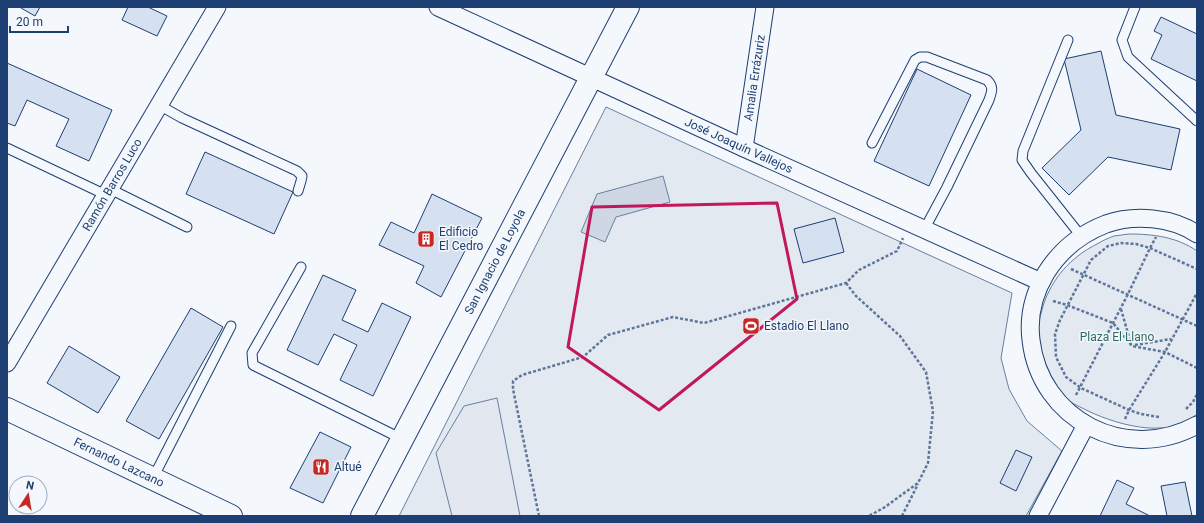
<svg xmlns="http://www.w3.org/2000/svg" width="1204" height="523" font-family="Roboto,sans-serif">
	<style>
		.green { fill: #e3e9f0; stroke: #687fa3 }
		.parking { fill: #e3e8f0; stroke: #687fa3 }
		.water { fill: #cfd7e4; stroke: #687fa3 }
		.building { fill: #d5e0f0; stroke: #1d3f73 }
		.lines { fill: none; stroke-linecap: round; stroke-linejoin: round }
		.lane-casing { stroke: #1d3f73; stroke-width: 11 }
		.street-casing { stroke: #1d3f73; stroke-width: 19 }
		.secondary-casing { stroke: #1d3f73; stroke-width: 24 }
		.path { stroke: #5e769c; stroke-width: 2.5; stroke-dasharray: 3 2; stroke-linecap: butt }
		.lane { stroke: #f4f7fb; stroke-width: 9 }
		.street { stroke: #f4f7fb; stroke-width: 17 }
		.secondary { stroke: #f4f7fb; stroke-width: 22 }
		.marked { fill: none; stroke: #c2185b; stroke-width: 3; stroke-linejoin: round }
		.labels { text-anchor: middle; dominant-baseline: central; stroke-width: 3; stroke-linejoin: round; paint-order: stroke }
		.street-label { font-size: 12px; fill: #1d3f73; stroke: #f4f7fb }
		.poi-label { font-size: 12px; fill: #1d3f73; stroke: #f4f7fb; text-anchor: start }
		.park-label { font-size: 12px; fill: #2c6c60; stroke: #f4f7fb }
	</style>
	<rect width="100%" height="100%" fill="#f4f7fb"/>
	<g class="green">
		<path d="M606,107l406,186 -11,65 8,31 18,32 35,30 -36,65h-627z"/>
		<path d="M1129,234c24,0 48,3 68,17v163c-29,27 -84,10 -115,-6 -12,-6 -23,-11 -32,-22 -4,-6 -5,-22 -7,-29 -2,-8 -5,-16 -5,-24 -1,-9 3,-18 5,-27 9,-28 28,-49 54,-62 5,-3 11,-6 17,-8 5,-1 10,-1 15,-2z"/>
	</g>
	<path class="parking" d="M497,398l23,118h-68l-16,-63 28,-47z"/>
	<path class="water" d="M663,176l7,26 -54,15 -11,25 -24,-10 16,-38z"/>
	<g class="building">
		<path d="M22,7h18l-5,9 -14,-8z"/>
		<path d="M128,7h20l19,9 -10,20 -35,-16z"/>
		<path d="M1161,17l36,17v47l-46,-22 11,-24 -8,-4z"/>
		<path d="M1101,51l15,64 64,14 -9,41 -63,-13 -39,38 -27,-27 39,-38 -17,-71z"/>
		<path d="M7,63l105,47 -23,51 -33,-15 13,-27 -42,-19 -12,26 -8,-3z"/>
		<path d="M917,69l54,26 -42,91 -55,-25z"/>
		<path d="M205,152l88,40 -19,42 -88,-40z"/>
		<path d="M432,194l50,24 -41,79 -25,-14 8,-17 -45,-21 12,-23 23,11z"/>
		<path d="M835,218l9,34 -41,11 -9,-34z"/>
		<path d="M323,275l33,15 -14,30 26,12 14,-29 29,14 -38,79 -33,-16 17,-35 -23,-11 -16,31 -31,-15z"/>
		<path d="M191,308l32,19 -64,112 -33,-18z"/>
		<path d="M69,346l51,31 -22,36 -51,-30z"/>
		<path d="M320,432l31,15 -28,56 -33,-15z"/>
		<path d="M1016,450l16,7 -16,34 -16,-8z"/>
		<path d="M1117,480l17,8 -8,16 24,12h-50z"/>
		<path d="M1185,482l7,34h-25l-6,-30z"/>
	</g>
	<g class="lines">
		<defs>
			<g id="lane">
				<path d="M1135,7l-13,33 6,17 69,64"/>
				<path d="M1068,40l-45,111 -1,9 9,13 50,63"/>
				<path d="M159,105l23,13 115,53 5,5 -1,5 -3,10"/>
				<path d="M872,143l43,-83 5,-3h7l60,23c7,7 5,11 2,20l-42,87 -23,43"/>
				<path d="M7,148l99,47"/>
				<path d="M110,189l77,38"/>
				<path d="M301,267l-49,86 1,12 149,74"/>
				<path d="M153,478l78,-152"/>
			</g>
			<g id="street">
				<path id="s1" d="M438,7l306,141 297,134"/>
				<path id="s2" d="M744,148l21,-141"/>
				<path d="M1197,234c-25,-17 -63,-20 -91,-10 -26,10 -45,25 -60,49 -12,20 -18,43 -15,67 9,80 95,124 166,85"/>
				<path id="s3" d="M7,363l210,-356"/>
				<path d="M1038,516l48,-91"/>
			</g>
			<g id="secondary">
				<path id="s4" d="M7,409l224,107"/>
				<path id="s5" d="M362,516l266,-509"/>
			</g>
		</defs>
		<use href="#lane" class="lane-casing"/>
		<use href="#street" class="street-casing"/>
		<use href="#secondary" class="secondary-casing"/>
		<g class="path">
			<path d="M1071,269l126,57"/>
			<path d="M846,283l10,13 44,40 26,36 7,39 -5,52 -10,20 -33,24 -16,9"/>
			<path d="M1053,301l14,4 46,18 19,23 33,6 32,16"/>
			<path d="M1121,309l10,35"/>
			<path d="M1135,345l36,-6"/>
			<path d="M1076,395l52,-101 22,-46 6,-11"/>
			<path d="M1186,409l7,-7 4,-8"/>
			<path d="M1159,417l-18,-3 -12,-4 -48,-22 -15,-11 -10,-20 -1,-23 5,-14 31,-60 17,-14 13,-3 15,1 14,4 47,21"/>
			<path d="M1125,419l4,-9 36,-58 32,-59"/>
			<path d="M539,516l-26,-127v-8l9,-6 61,-18 25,-22 65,-18 31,6 142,-40 13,-13 38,-19 6,-13"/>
			<path d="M902,516l16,-32"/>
		</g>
		<use href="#lane" class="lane"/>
		<use href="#street" class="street"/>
		<use href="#secondary" class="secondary"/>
	</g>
	<path class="marked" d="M777,203l20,96 -138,111 -91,-63 24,-140z"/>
	<defs>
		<symbol id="building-square" viewBox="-11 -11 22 22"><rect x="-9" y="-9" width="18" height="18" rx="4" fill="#c62828" stroke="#f4f7fb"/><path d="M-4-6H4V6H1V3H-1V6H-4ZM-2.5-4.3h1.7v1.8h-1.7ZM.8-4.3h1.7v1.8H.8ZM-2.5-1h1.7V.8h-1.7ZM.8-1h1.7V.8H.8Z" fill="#fff"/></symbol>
		<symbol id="stadium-square" viewBox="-11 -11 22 22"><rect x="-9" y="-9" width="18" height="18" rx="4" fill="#c62828" stroke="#f4f7fb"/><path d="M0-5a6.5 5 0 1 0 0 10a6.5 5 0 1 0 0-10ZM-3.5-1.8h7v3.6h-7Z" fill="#fff"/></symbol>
		<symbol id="restaurant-square" viewBox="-11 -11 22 22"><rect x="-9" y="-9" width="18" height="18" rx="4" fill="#c62828" stroke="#f4f7fb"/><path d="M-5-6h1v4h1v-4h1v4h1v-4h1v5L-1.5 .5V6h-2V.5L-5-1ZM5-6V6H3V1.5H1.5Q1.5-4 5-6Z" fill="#fff"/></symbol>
	</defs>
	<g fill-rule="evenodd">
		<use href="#building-square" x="416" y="229" width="20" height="20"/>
		<use href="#stadium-square" x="741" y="316" width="20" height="20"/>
		<use href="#restaurant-square" x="311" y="457" width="20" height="20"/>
	</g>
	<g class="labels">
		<g class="street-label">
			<text stroke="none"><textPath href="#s2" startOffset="71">Amalia Errázuriz</textPath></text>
			<text stroke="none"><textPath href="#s1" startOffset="331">José Joaquín Vallejos</textPath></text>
			<text stroke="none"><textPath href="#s3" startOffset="207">Ramón Barros Luco</textPath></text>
			<text stroke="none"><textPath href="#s5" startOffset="287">San Ignacio de Loyola</textPath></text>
			<text stroke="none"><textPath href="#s4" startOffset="124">Fernando Lazcano</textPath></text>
		</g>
		<g class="poi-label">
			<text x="439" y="232">Edificio<tspan x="439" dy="14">El Cedro</tspan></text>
			<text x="764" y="326">Estadio El Llano</text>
			<text x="334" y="467">Altué</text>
		</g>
		<g class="park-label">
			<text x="1117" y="337">Plaza El Llano</text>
		</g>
	</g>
	<rect width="1204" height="523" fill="none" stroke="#1d3f73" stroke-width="16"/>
	<g transform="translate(28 495) rotate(12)"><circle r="19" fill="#f4f7fb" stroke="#9eadc5"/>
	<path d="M0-3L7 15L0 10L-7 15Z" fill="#c62828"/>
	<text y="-6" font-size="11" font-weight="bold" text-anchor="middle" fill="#1d3f73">N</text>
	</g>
	<path d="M10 26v6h58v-6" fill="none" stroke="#1d3f73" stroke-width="2"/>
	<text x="16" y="26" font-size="12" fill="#1d3f73" stroke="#f4f7fb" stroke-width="3" paint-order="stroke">20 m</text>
</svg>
